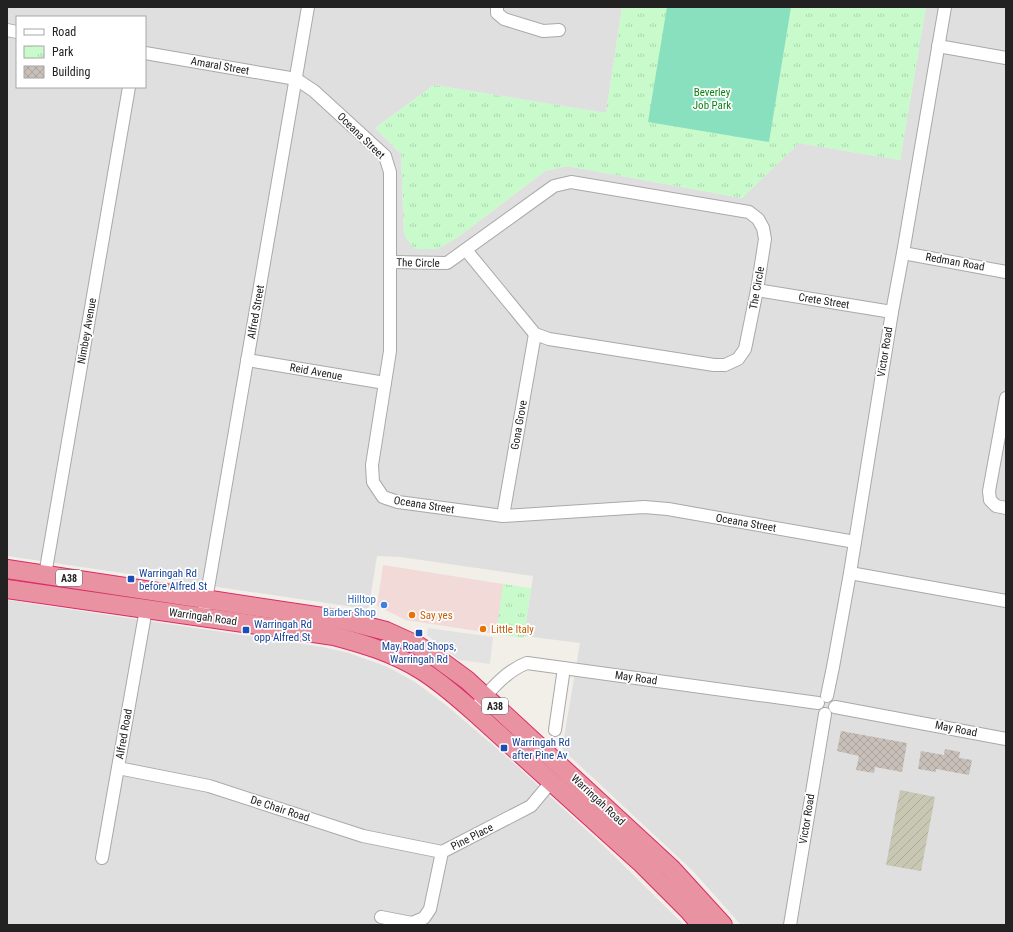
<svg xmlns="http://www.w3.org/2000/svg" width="1013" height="932" font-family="'Roboto Condensed',sans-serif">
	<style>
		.residential { fill: #e0dfdf; fill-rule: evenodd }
		.commercial { fill: #f2dad9 }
		.construction { fill: url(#construction-furrows) }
		.park { fill: url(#park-tufts) }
		.pitch { fill: #88e0be }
		.parking { fill: #e2e2e2 }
		.building { fill: url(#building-cross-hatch) }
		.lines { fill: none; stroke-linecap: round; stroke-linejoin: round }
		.minor-casing { stroke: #a9a9a9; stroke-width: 14 }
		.highway-casing { stroke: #dc2a67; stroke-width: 20 }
		.minor { stroke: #fff; stroke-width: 12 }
		.highway { stroke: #e892a2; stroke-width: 18 }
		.transit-dot { fill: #1a4fb4; stroke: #fff; stroke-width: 1.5 }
		.shop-dot { fill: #3f7fe0; stroke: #fff; stroke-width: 1.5 }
		.food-dot { fill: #e8710a; stroke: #fff; stroke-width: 1.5 }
		.labels { text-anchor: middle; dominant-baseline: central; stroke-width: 3.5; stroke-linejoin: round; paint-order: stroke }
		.shield { fill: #fff; stroke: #646464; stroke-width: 1 }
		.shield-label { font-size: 10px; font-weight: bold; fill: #222 }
		.street-label { font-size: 11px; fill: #222; stroke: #fff }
		.park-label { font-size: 11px; fill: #0c8416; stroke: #fff }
		.transit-label { font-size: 11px; fill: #164399; stroke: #fff; text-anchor: start }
		.shop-label { font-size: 11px; fill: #366cbe; stroke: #fff; text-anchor: end }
		.food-label { font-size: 11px; fill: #c56008; stroke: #fff; text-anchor: start }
	</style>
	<defs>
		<pattern id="construction-furrows" width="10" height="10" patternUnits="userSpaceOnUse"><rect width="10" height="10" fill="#c7c7b4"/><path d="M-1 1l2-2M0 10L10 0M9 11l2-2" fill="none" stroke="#abab9a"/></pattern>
		<pattern id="park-tufts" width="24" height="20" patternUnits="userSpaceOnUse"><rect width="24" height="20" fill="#c8facc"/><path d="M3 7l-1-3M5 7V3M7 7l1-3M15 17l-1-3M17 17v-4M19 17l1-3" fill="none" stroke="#acd6af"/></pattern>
		<pattern id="building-cross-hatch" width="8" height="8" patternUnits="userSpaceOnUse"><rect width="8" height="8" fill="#c7bfb8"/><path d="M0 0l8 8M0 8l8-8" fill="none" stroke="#aba49e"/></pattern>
	</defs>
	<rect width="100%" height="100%" fill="#f2efe9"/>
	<g class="residential">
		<path d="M7,7h615l-16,106 -172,-28 -59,43 26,26 3,81 33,14 21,-12 87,-66 22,-5 175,32 57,-55 101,17 26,-153h80v918h-265l-48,-54 -131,-122 18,-106 -56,-7 9,-60 -133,-19 -23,-1 -8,50 -2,3 -360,-53zM17,17h128v70h-128z"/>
		<path d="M7,600l316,47 26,6 39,14 27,15 31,23 69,59 94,87 75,74h-677z"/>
	</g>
	<path class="commercial" d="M383,565l120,19 1,3 -8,47 -90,-14 -29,-14z"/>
	<path class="construction" d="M900,790l35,7 -14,74 -35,-6z"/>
	<g class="park">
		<path d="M622,7h304l-26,153 -101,-17 -57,55 -175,-32 -22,5 -87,66 -21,12h-23l-10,-14 -3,-81 -26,-26 59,-43 172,28z"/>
		<path d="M503,584l28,4 -7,50 -28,-4z"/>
	</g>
	<path class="pitch" d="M667,7h124l-22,135 -121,-20z"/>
	<path class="parking" d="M428,628l65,9 -3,27 -31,-4 -32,-25z"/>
	<g class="building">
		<path d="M841,731l66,12 -5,29 -27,-5 -1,6 -18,-3 3,-14 -22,-5z"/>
		<path d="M945,749l15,3 -1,6 13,2 -3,15 -33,-6v3l-18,-3 3,-18 23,4z"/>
	</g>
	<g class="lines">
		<defs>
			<g id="minor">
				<path d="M497,7v6l7,6 39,12 16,-1"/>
				<path d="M7,30l10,2"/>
				<path d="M938,46l68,12"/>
				<path d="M145,53l151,26 18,12 71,65 5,16v179l-18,114 1,17 10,15 15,5 105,14 141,-9 24,2 187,33"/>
				<path d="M903,253l103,19"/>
				<path d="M390,262l57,1 107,-77 17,-4 178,30 9,7 5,9 2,11 -8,51 -12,59 -7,10 -13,6h-11l-165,-26 -14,-5 -69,-84"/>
				<path d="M757,290l135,22"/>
				<path d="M247,360l138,23"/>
				<path d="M1006,398l-17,93 1,9 6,6 10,2"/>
				<path d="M503,516l32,-182"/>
				<path d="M850,573l156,28"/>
				<path d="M45,575l84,-488"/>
				<path d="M203,617l105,-610"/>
				<path d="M827,696l6,-29 17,-94 42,-261 11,-59 42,-246"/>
				<path d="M480,702c13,-15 28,-32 47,-39l291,40"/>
				<path d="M835,707l171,32"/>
				<path d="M555,730l9,-62"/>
				<path d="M118,768l91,18 154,50 79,16"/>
				<path d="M102,858l44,-249"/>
				<path d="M381,917l31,6 12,-5 6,-9 12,-57 89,-46 21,-25"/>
				<path d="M790,925l35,-211"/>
			</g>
			<g id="highway">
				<path d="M7,569l336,51 43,11 31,14 16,10 34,25 204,188 52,57"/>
				<path d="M7,589l327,47c30,8 60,17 87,34 18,11 35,26 51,40l168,152 49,49 12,14"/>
			</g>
		</defs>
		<use href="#minor" class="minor-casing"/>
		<use href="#highway" class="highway-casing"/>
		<use href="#minor" class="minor"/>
		<use href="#highway" class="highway"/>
	</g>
	<g class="transit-dot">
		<rect x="127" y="575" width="8" height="8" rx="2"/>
		<rect x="242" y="626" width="8" height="8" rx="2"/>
		<rect x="415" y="629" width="8" height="8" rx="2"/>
		<rect x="500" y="744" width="8" height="8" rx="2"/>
	</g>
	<circle class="shop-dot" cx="384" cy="605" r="4"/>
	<g class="food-dot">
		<circle cx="412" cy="615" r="4"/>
		<circle cx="483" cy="629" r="4"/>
	</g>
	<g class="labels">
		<g class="shield">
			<rect x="56" y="570" width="26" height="16" rx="3"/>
			<rect x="482" y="698" width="26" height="16" rx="3"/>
		</g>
		<g class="shield-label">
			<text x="69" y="578">A38</text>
			<text x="495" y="706">A38</text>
		</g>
		<g class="street-label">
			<text transform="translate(220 66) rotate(10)">Amaral Street</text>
			<text transform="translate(361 136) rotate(44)">Oceana Street</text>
			<text transform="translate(955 262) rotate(10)">Redman Road</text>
			<text transform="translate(418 263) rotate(1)">The Circle</text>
			<text transform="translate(757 288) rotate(-80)">The Circle</text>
			<text transform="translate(824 301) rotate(9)">Crete Street</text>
			<text transform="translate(256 312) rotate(-80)">Alfred Street</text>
			<text transform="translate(87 331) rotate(-80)">Nimbey Avenue</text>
			<text transform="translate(885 352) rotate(-81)">Victor Road</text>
			<text transform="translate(316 372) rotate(10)">Reid Avenue</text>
			<text transform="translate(519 425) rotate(-80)">Gona Grove</text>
			<text transform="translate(424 505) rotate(9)">Oceana Street</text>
			<text transform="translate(746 523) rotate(10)">Oceana Street</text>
			<text transform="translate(203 617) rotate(8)">Warringah Road</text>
			<text transform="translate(636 678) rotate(8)">May Road</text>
			<text transform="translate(956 729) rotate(11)">May Road</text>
			<text transform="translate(124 734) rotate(-80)">Alfred Road</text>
			<text transform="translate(598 800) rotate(43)">Warringah Road</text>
			<text transform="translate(280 809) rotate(18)">De Chair Road</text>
			<text transform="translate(807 819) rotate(-81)">Victor Road</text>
			<text transform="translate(472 837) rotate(-27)">Pine Place</text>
		</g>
		<g class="park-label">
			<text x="712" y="92">Beverley<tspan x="712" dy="13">Job Park</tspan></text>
		</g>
		<g class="transit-label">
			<text x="139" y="573">Warringah Rd<tspan x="139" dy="13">before Alfred St</tspan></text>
			<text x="254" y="624">Warringah Rd<tspan x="254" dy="13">opp Alfred St</tspan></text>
			<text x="419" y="646" text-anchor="middle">May Road Shops,<tspan x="419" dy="13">Warringah Rd</tspan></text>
			<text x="512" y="742">Warringah Rd<tspan x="512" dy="13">after Pine Av</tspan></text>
		</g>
		<g class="shop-label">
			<text x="376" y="599">Hilltop<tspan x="376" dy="13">Barber Shop</tspan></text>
		</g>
		<g class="food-label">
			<text x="420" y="615">Say yes</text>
			<text x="491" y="629">Little Italy</text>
		</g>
	</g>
	<rect width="1013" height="932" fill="none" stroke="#222222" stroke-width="16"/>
	<rect x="16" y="16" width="130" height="72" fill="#ffffff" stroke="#a7a7a7"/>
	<rect x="24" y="29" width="20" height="6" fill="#ffffff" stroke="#a7a7a7"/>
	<text x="52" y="36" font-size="12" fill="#222222">Road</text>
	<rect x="24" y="46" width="20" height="12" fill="url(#park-tufts)" stroke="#a7a7a7"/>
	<text x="52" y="56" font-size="12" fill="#222222">Park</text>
	<rect x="24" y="66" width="20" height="12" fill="url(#building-cross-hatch)" stroke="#a7a7a7"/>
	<text x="52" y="76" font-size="12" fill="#222222">Building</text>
</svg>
